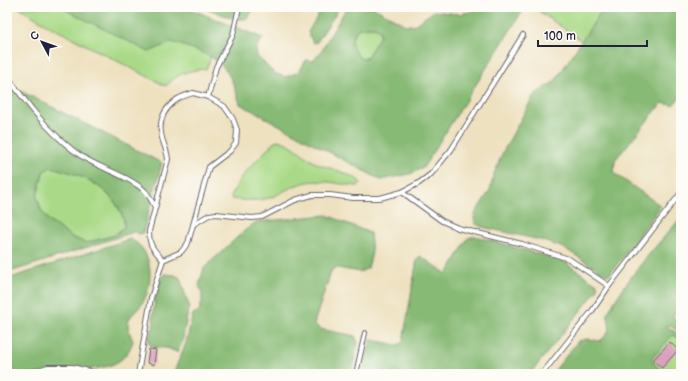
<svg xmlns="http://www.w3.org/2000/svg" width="688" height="381" font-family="'Balsamiq Sans',sans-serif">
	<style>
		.green { fill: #aada88; stroke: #667e62 }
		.forest { fill: #87ba74; stroke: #546e58; fill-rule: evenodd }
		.building { fill: #daa0be }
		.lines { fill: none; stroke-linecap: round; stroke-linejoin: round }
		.lane-casing { stroke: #69656a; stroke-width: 6 }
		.lane { stroke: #fff; stroke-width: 4 }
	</style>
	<rect width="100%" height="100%" fill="#fdfcf7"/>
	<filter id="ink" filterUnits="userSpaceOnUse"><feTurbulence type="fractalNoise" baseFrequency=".025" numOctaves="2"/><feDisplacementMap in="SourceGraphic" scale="8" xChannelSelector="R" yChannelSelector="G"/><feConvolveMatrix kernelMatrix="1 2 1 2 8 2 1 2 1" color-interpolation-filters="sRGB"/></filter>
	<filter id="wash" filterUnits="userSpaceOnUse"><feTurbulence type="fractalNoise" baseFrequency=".012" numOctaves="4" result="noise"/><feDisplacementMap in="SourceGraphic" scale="16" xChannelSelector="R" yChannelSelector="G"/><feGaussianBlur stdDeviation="0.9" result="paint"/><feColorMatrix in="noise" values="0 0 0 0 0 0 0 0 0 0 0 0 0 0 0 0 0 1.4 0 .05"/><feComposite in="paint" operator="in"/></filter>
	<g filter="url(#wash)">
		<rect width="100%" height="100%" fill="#eee1c0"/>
		<g class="green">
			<path d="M18,7h57l88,31 52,10 -9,21c-20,2 -26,3 -40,17l-115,-59z"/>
			<path d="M533,7h71l-22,34z"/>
			<path d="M373,27c5,1 7,3 7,9l-13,21 -4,2 -3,-1c-9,-11 -12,-18 -1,-30z"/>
			<path d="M276,140c16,1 26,16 40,23 11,5 38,11 45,20l-3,3c-17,-1 -38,-8 -55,-3 -12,3 -21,10 -31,14 -10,4 -29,4 -40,2l-1,-4 12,-20z"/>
			<path d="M51,166c26,8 52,17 67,41 4,8 7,12 6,20l-9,8 -30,8 -15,-7 -21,-15 -8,-11 -4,-13 6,-25z"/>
			<path d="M650,315l31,21v38h-50z"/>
		</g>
		<g class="forest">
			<path d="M63,7h122l78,31 -7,10 1,8 17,17 11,4 14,-5 7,-12 7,1 7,-8 27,-46h27v1l32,17h8l20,-14 25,3 11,-2 6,-5h49l-102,161 -13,6 -29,6 -141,-76c-13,-46 -26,-48 -68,-62l-23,10 -83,-42zM373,27c5,1 7,3 7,9l-13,21 -4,2 -3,-1c-9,-11 -12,-18 -1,-30z"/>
			<path d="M203,7h52l-8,12h-13z"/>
			<path d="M323,7h17l-23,35 -4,1 -5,-11z"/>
			<path d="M604,7h77v89l-8,9 -11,-2 -47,57 -1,13 47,33 -51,68 -3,1 -43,-27 -24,-8 -58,-13 -6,-3 -2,-5 1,-5 15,-24 4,-16 9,-22 31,-57 21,-14z"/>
			<path d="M7,84l155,79 -19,70 -5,1 -1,-3 -130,42zM51,167c26,7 53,16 67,40 4,8 7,12 6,20l-9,8 -30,8 -15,-7 -21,-15 -8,-11 -4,-13 6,-25z"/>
			<path d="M327,215l43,18 2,20 -4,15 -8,4 -22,-4 -6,1 -18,54 6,6 35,7 3,7 -7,31h-178l13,-31 7,-29 6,-3 3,-9v-9l-3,-8 5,-17 39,-36 13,-10z"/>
			<path d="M681,218v73l-3,7 3,11 -2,3h-4l-2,5 6,4 2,6 -1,3 -5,-1 -4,-4 -5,1 15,10v4l-8,-5 -22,24 9,12v3h-108l26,-33 9,-2 13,2c11,-10 11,-13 7,-27 20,-36 47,-66 74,-96z"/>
			<path d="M475,236l88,25 34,23 1,5 -68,85h-168l9,-34 27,5 5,-3 14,-83 3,-3 27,18 21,-36z"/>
			<path d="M130,239c3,2 8,4 10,7 14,15 12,41 2,58 -4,7 -13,11 -14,19 0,7 3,13 5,18 -9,28 -31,26 -55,30l4,3h-75v-95z"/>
			<path d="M164,274l11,1 5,3 9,28 -7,37 -5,9c-4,-1 -8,-4 -11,-4 -5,-1 -14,1 -17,-5 -3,-6 4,-12 5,-18 0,-3 -1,-6 -1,-9 1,-15 4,-29 11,-42z"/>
		</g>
		<g id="blocks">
			<g class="building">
				<path d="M670,342l8,8 -16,18 -9,-8z"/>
				<path d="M149,349l7,1 -2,15 -7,-2z"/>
			</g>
		</g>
	</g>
	<g filter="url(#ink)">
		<use href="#blocks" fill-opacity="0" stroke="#69656a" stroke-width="1"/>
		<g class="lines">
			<defs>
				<g id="lane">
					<path d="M7,76c20,28 40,54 67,75 21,17 51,22 71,40 4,4 7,11 10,16"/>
					<path d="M193,93l15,4 16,9 9,13 4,11 -1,13 -6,8 -21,16 -21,76 -7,9 -18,8c-10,-11 -14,-14 -14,-29l19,-72c-1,-8 -4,-14 -6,-21 -4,-15 1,-28 13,-37 4,-4 12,-6 18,-8z"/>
					<path d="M208,97l8,-30 17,-32 6,-28"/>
					<path d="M402,192l40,29 16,7 64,16 47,15 40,27"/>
					<path d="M194,224l15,-9 7,-1 36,4 10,-1 33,-17 17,-5h18l23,3h27l22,-6 17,-9 12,-9 20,-24 72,-115"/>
					<path d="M26,374l22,-7h24l29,7"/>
					<path d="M138,374l13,-76 12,-38"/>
					<path d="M356,374l9,-41"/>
					<path d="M542,374l50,-63 17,-25 71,-92"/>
				</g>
			</defs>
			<use href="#lane" class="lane-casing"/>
			<use href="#lane" class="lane"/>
		</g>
	</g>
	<rect width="688" height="381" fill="none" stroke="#fdfcf7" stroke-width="24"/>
	<g transform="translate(42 42) rotate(311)" stroke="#fdfcf7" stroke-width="3" paint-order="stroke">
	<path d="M0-3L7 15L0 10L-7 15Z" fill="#22223b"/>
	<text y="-6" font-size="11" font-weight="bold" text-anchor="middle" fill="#22223b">С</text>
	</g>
	<path d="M538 40v6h109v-6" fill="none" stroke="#22223b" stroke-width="2"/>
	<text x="544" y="40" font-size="12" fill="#22223b" stroke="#fdfcf7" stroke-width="3" paint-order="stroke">100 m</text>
</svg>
